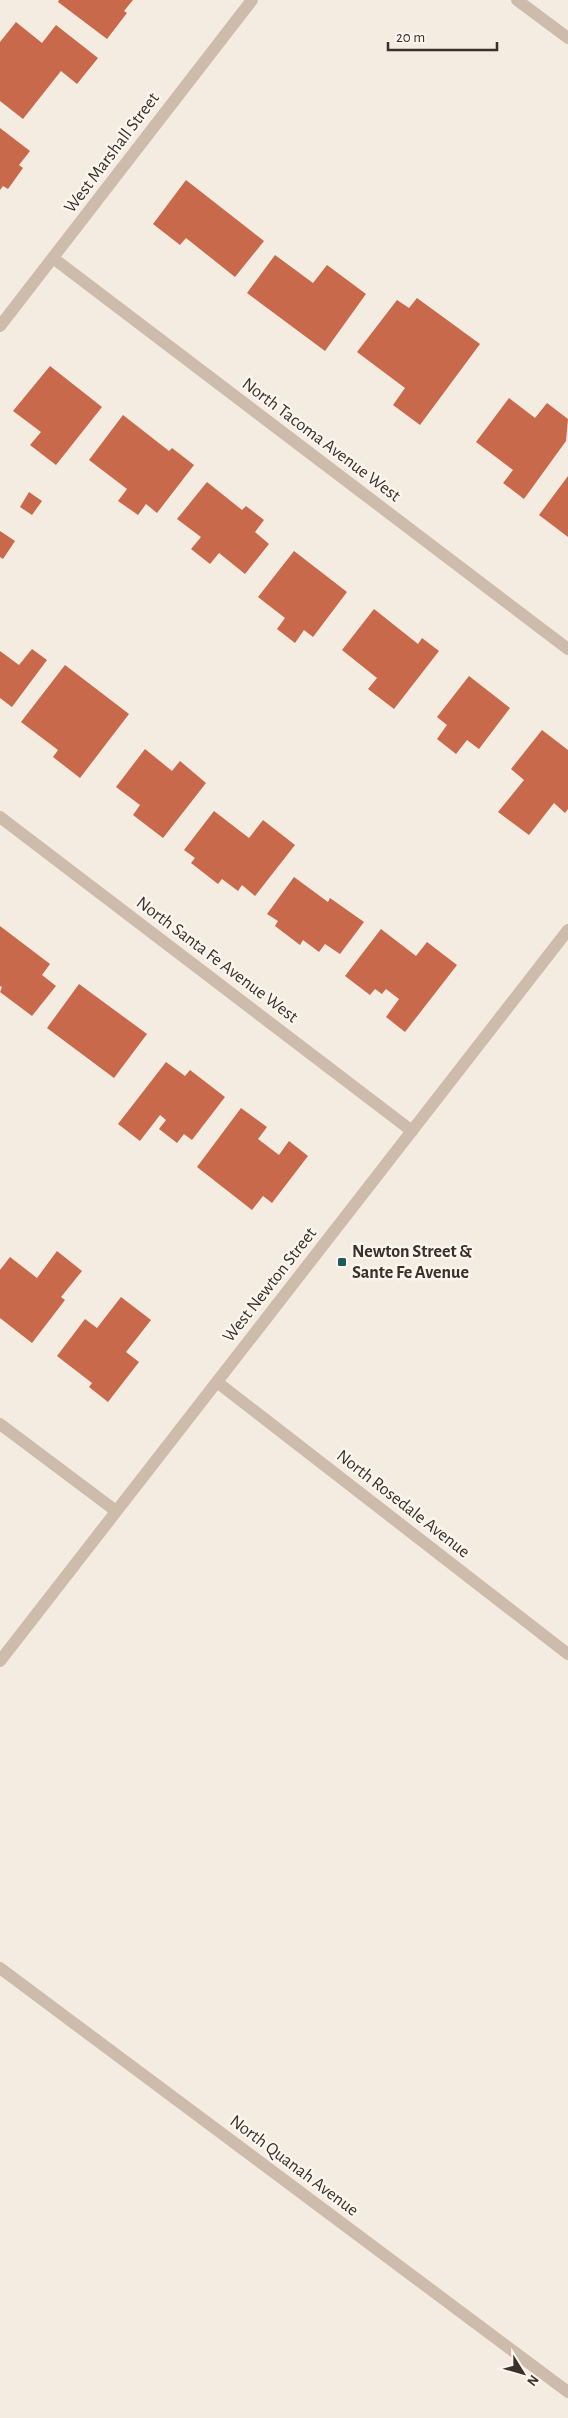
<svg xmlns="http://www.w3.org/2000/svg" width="568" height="2418" font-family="'Alegreya Sans',sans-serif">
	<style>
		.building { fill: #c8694b }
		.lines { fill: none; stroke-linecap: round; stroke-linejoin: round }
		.minor { stroke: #cdbbac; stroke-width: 12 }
		.poi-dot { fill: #1f5a5e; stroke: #fbf5ee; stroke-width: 2 }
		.labels { text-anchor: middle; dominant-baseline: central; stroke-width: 5; stroke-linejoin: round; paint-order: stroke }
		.street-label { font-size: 18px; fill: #3b302b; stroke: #fbf5ee }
		.poi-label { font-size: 18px; font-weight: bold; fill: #3b302b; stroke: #fbf5ee; text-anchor: start }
	</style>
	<rect width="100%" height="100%" fill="#f4ebe1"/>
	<g class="building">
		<path d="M59,0h74l-9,11 3,2 -20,26 -49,-37z"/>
		<path d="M16,22l26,21 14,-18 42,33 -21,26 -16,-13 -38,48 -23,-18v-59z"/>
		<path d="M0,128l30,23 -11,14 4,3 -15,21 -5,-3 -3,4z"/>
		<path d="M186,180l78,61 -29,36 -49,-39 -6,7 -27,-21z"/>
		<path d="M275,255l38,28 14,-18 39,29 -41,57 -78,-58z"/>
		<path d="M417,298l63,46 -60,81 -27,-20 12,-17 -48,-36 40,-52 12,8z"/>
		<path d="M50,366l52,41 -46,58 -26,-20 11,-13 -28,-21z"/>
		<path d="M509,398l26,20 12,-15 21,16 -2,22 -42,58 -21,-16 10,-13 -37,-28z"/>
		<path d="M123,415l46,36 3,-3 22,17 -37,48 -11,-9 -8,11 -20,-14 9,-12 -38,-29z"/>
		<path d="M568,476v61l-29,-22z"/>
		<path d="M207,482l35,28 4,-4 18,14 -9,12 14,12 -24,30 -26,-21 -9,11 -19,-15 10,-12 -24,-18z"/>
		<path d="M29,492l13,9 -10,14 -12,-8z"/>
		<path d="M0,531l15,10 -12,18 -3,-2z"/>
		<path d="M294,551l53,41 -34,45 -9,-7 -9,13 -18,-14 8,-11 -27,-21z"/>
		<path d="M374,609l44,35 4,-6 17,13 -45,58 -26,-20 9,-11 -35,-28z"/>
		<path d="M32,649l15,11 -35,47 -12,-9v-47l19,14z"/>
		<path d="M65,665l64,49 -49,64 -27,-21 5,-7 -37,-28z"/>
		<path d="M469,676l41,32 -31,41 -12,-9 -11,14 -19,-15 10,-14 -10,-8z"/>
		<path d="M542,730l26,20v59l-3,4 -11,-10 -25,32 -31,-23 26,-32 -13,-11z"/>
		<path d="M145,749l27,22 8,-10 26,22 -43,55 -30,-23 7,-10 -24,-18z"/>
		<path d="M214,811l35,27 14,-18 32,25 -40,51 -13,-11 -4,6 -16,-12 -4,5 -27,-21 4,-5 -11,-8z"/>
		<path d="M294,877l34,25 2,-4 34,24 -24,32 -15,-10 -6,8 -16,-12 -3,5 -25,-19 3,-5 -11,-7z"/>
		<path d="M0,926l50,38 -8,11 14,11 -24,30 -32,-24 2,-5 -2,-1z"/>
		<path d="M381,929l35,27 11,-14 30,23 -52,67 -19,-15 13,-18 -13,-10 -4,5 -7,-5 -5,6 -25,-19z"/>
		<path d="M79,984l68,50 -33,44 -67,-50z"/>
		<path d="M166,1062l19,14 5,-6 35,27 -33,43 -8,-6 -7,9 -18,-14 7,-9 -6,-5 -20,26 -22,-17z"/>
		<path d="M241,1108l26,19 -9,12 21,16 10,-14 19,15 -36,47 -9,-7 -11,14 -55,-43z"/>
		<path d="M57,1251l25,20 -21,26 4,3 -33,43 -32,-25v-48l10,-13 27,21z"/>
		<path d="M121,1297l30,23 -25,32 13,10 -31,40 -19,-15 3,-4 -35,-27 28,-37 12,9z"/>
	</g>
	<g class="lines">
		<g class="minor">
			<path d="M517,0l51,38"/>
			<path d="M53,258l515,391"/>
			<path d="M0,326l252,-326"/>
			<path d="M0,817l412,314"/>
			<path d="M217,1382l351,272"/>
			<path d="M0,1424l116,87"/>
			<path d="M0,1661l568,-731"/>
			<path d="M0,1968l568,424"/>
		</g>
	</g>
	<rect class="poi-dot" x="337" y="1257" width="10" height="10" rx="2.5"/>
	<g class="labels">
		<g class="street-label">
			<text transform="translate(112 153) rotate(-53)">West Marshall Street</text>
			<text transform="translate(321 440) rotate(37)">North Tacoma Avenue West</text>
			<text transform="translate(217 960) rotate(37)">North Santa Fe Avenue West</text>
			<text transform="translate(270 1285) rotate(-52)">West Newton Street</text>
			<text transform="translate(403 1504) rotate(38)">North Rosedale Avenue</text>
			<text transform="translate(294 2166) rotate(37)">North Quanah Avenue</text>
		</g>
		<g class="poi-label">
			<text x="352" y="1252">Newton Street &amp;<tspan x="352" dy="21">Sante Fe Avenue</tspan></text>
		</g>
	</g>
	<g transform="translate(523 2373) rotate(127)" stroke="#fbf5ee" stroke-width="4" paint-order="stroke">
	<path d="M0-4L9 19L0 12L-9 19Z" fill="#3b302b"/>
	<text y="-8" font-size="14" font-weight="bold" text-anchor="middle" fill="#3b302b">N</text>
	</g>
	<path d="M388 42v8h109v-8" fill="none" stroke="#3b302b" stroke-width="2.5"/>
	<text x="396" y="42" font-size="15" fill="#3b302b" stroke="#fbf5ee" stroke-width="4" paint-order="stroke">20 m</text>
</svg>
